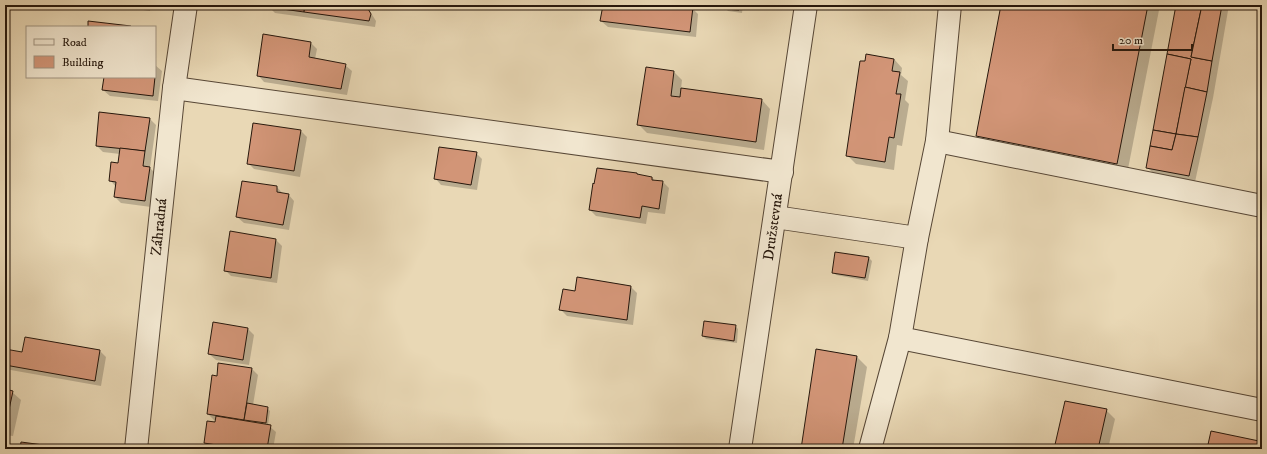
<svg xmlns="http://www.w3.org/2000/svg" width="1267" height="454" font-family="'IM FELL DW Pica',serif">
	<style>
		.shadow { fill: #0003 }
		.building { fill: #d29577; stroke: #26170c }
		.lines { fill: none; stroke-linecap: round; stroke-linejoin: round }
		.minor-casing { stroke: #574736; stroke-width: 24 }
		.minor { stroke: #f1e6cf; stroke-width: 22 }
		.labels { text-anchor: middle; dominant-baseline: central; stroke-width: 3.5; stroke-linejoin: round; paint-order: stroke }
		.street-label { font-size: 15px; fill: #26170c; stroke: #f1e6cf }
	</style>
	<rect width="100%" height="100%" fill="#e9d8b5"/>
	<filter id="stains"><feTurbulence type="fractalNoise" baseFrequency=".005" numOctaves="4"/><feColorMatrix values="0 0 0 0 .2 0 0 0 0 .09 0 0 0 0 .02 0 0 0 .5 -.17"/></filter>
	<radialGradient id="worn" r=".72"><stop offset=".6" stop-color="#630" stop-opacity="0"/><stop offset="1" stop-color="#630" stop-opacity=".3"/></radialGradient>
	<g class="shadow">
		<path d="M110,5h41l-1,6z"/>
		<path d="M269,5h87l9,1 6,7 5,8 -1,6 -100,-14 -6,-6z"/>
		<path d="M604,5h30l3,2 23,3v-5l32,3 6,6 -2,23 -88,-10 -7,-6z"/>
		<path d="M726,5h17l-1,8 -14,-2 -3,-3z"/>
		<path d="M1002,5h158l-33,169 -140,-28 -10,-10z"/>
		<path d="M1177,5h52l-16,93 -18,84 -42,-9 -6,-6z"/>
		<path d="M311,43l6,6 -2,10 30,6 7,6 -5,24 -83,-13 -6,-7z"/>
		<path d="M894,59l8,9 -1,7 7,6 -3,19 4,4 -7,42 -5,-1 -3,25 -38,-6 -8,-8z"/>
		<path d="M155,65l7,6 -4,30 -48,-5 -7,-6 2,-13h50z"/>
		<path d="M647,68l27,4 8,8 -1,9 81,11 8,9 -6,41 -117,-17 -8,-8z"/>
		<path d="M150,119l6,6 -6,43 6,6 -5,33 -30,-4 -6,-6 1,-10 -6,-7 9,-15 1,-11 -17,-2 -6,-6z"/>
		<path d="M253,124l48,7 6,6 -7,40 -46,-8 -6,-6z"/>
		<path d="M476,153l6,6 -5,31 -36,-5 -6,-7z"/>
		<path d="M598,169l39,5 1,1 14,2 3,4 8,1 6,6 -4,26 -17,-2 -2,12 -50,-8 -6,-6z"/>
		<path d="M277,187l6,7h5l6,7 -5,29 -45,-7 -7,-6z"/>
		<path d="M231,233l45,7 6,6 -5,37 -46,-7 -6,-6z"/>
		<path d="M869,258l3,3 -4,20 -32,-6 -3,-3z"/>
		<path d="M631,287l6,6 -4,32 -66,-9 -6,-6 15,-18z"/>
		<path d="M735,326l3,3 -1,14 -31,-4 -3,-3z"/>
		<path d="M248,329l6,6 -5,30 -33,-5 -7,-6z"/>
		<path d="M26,339l74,12 6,6 -5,29 -96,-17v-19l18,3z"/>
		<path d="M857,357l10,10 -14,82h-51z"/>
		<path d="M252,369l6,6 -5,30 14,3 3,3 -2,14 8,7 -3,17h-62l-6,-6 11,-20v-3h-2l-6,-6 10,-37z"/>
		<path d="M5,390l7,2 9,8 -8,36 -8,-1z"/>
		<path d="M1106,410l9,9 -7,30h-53z"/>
		<path d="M1212,432l47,10 3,3v4h-54z"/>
	</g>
	<g class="building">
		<path d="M268,5h37l-1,7 -36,-5z"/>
		<path d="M305,5h61l5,9 -2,7 -65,-9z"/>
		<path d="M603,5h27l29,4v-4h16l18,2 -3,25 -90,-11z"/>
		<path d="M725,5h15l-1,5 -15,-1z"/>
		<path d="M1001,5h147l-31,159 -141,-28z"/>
		<path d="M1176,5h26l-11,52 21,4 -5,31 -22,-5 6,-28 -24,-5z"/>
		<path d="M1202,5h20l-10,56 -21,-4z"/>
		<path d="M88,21l43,5v1h-43z"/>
		<path d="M263,34l48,8 -2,15 37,7 -5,25 -84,-13z"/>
		<path d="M866,54l28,5 -2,12 8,1 -4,22h5l-7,44 -5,-1 -4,25 -39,-6 14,-95h5z"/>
		<path d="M1167,54l24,5 -15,75 -23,-4z"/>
		<path d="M646,67l28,4 -3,25 9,1 1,-9 81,11 -6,43 -119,-17z"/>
		<path d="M104,77h51l-2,19 -51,-6z"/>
		<path d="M1185,87l22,5 -9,45 -22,-3z"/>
		<path d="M99,112l51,6 -5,33 -49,-5z"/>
		<path d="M253,123l48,7 -7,41 -47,-7z"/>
		<path d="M1153,130l23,4 -4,16 -22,-4z"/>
		<path d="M1176,134l22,3 -9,39 -43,-8 4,-22 22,4z"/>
		<path d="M439,147l38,5 -6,33 -37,-6z"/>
		<path d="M120,148l25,3 -2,15 7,1 -5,34 -31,-4 2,-15 -7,-1 2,-19 7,1z"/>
		<path d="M597,168l40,5v1l15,3v3l11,1 -4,28 -17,-3 -2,12 -51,-8 4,-27 1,1z"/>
		<path d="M242,181l35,5v6l12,2 -6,31 -47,-8z"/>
		<path d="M230,231l46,8 -5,39 -47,-7z"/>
		<path d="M835,252l34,5 -4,21 -33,-5z"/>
		<path d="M577,277l54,9 -4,34 -68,-10 4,-21 12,2z"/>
		<path d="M704,321l32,4 -2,16 -32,-5z"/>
		<path d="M213,322l35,6 -5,32 -35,-6z"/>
		<path d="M25,337l75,13 -5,31 -90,-16v-16l17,3z"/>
		<path d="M816,349l41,7 -15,93h-41z"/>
		<path d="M218,363l34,5 -8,52 -37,-6 5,-39 5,1z"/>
		<path d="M5,389l8,2 -8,37z"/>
		<path d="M1065,401l42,8 -9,40h-44z"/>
		<path d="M247,403l21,4 -2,16 -22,-3z"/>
		<path d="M216,416l55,9 -4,24h-25l-38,-6 3,-22 8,1z"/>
		<path d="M1211,431l48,10 -1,8h-51z"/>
		<path d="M21,442l52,7h-53z"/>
	</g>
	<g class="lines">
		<defs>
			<g id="minor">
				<path d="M174,88l608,84"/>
				<path d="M937,141l325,65"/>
				<path d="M775,217l142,21"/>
				<path d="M900,338l362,72"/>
				<path d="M136,449l38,-361 12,-83"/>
				<path d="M740,449l66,-444"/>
				<path d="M870,449l30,-111 17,-100 20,-97 13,-136"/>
			</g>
		</defs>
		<use href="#minor" class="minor-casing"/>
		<use href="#minor" class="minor"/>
	</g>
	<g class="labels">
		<g class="street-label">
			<text transform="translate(159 227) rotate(-84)">Záhradná</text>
			<text transform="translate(773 227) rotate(-82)">Družstevná</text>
		</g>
	</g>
	<rect width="1267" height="454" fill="none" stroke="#e9d8b5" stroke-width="20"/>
	<rect x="6" y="6" width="1255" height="442" fill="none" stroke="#26170c" stroke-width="2"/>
	<rect x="10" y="10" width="1247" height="434" fill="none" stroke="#26170c"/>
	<rect x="26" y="26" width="130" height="52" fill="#f1e6cf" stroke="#a09381"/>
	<rect x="34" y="39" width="20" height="6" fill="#f1e6cf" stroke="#a09381"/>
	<text x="62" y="46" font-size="12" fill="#26170c">Road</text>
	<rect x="34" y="56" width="20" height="12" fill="#d29577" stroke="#a09381"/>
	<text x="62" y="66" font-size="12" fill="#26170c">Building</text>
	<path d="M1113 44v6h79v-6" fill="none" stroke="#26170c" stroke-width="2"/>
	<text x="1119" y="44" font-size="12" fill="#26170c" stroke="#f1e6cf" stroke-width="3" paint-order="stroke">20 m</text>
	<rect width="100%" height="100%" filter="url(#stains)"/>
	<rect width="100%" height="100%" fill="url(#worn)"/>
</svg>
